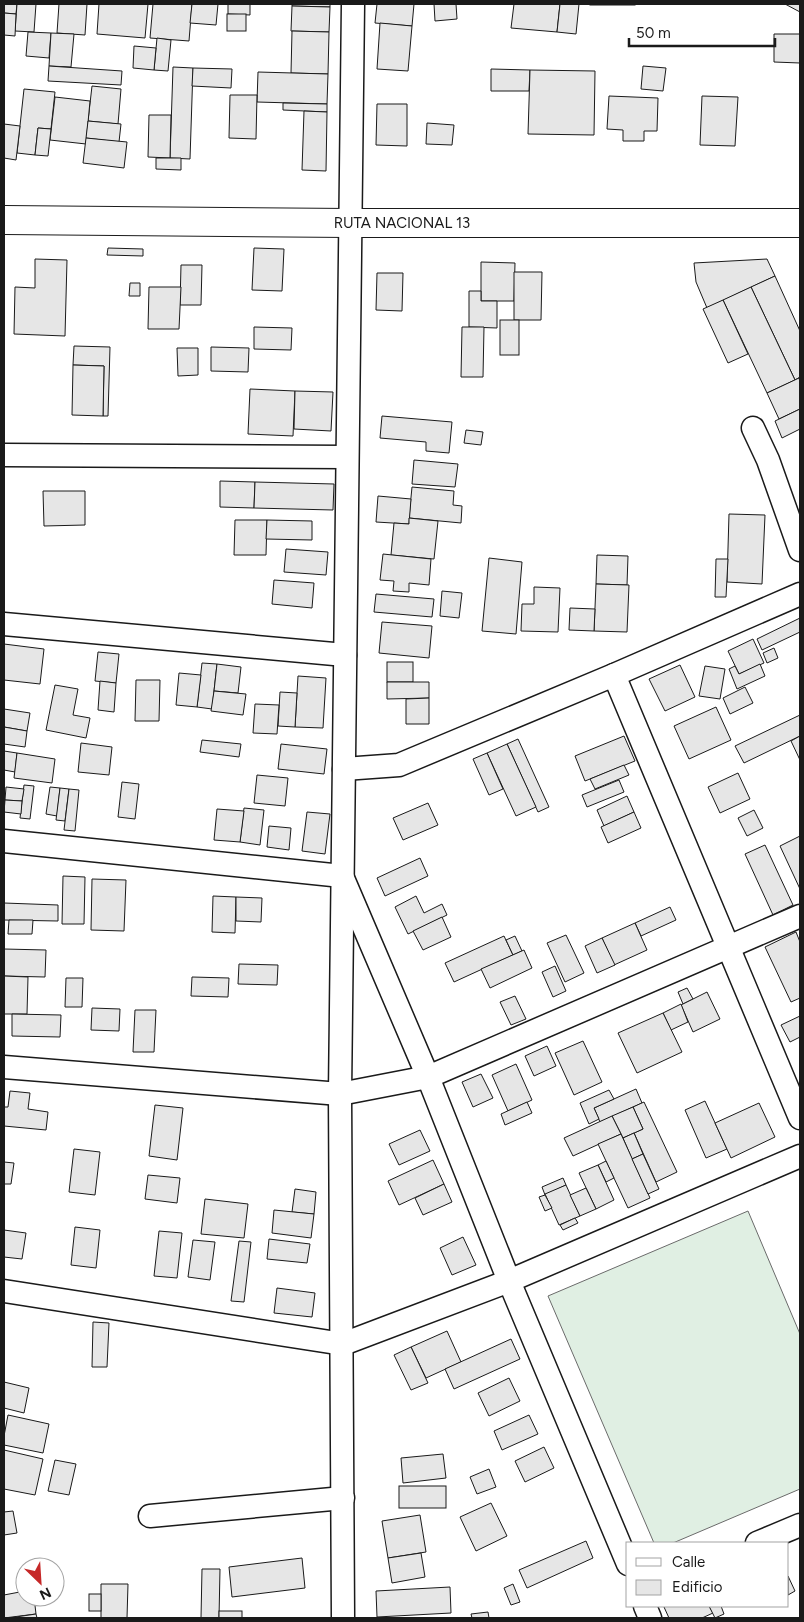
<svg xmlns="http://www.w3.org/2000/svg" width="804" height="1622" font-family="Figtree,sans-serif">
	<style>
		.pitch { fill: #e0efe3; stroke: #6a6a6a }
		.building { fill: #e6e6e6; stroke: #1a1a1a }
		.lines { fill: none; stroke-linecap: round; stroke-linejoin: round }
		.minor-casing { stroke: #1a1a1a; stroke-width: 25 }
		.highway-casing { stroke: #1a1a1a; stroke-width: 30 }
		.minor { stroke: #fff; stroke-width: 22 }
		.highway { stroke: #fff; stroke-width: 28 }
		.labels { text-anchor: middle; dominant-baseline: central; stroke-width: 4; stroke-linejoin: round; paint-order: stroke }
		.street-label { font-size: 15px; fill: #1a1a1a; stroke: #fff }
	</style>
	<rect width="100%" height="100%" fill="#fff"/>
	<path class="pitch" d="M748,1211l52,123v155l-127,54h-19l-106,-247z"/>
	<g class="building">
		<path d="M4,4h13l-1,10 -12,-1z"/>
		<path d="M17,4h19l-2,28 -19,-1z"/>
		<path d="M59,4h28l-2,31 -28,-2z"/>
		<path d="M99,4h49l-3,34 -48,-4z"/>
		<path d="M153,4h39l-3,37 -39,-3z"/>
		<path d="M192,4h26l-2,21 -26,-2z"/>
		<path d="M228,4h22v11l-22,-1z"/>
		<path d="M292,4h38v3l-38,-1z"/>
		<path d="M377,4h37l-2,22 -37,-3z"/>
		<path d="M434,4h22l1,15 -22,2z"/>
		<path d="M514,4h46l-3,28 -46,-4z"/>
		<path d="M560,4h19l-3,30 -19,-2z"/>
		<rect x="590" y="4" width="45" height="1"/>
		<path d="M785,4h15v8z"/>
		<path d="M292,6l38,1 -1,25 -38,-1z"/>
		<path d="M4,13l12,1 -1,22 -11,-1z"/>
		<rect x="227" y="14" width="19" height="17"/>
		<path d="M380,23l32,3 -4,45 -31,-2z"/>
		<path d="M292,31l37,1 -1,42 -37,-1z"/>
		<path d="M28,32l23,1 -2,25 -23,-2z"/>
		<path d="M51,33l23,1 -3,33 -22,-1z"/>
		<path d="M774,34h26v29l-26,-1z"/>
		<path d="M157,38l14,2 -3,31 -14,-1z"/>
		<path d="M134,46l22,2 -2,22 -21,-2z"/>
		<path d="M49,66l73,5 -1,14 -73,-4z"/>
		<path d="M643,66l23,2 -3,23 -22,-2z"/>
		<path d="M173,67l20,1 -3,91 -20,-1z"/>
		<path d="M193,68l39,1 -1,19 -39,-2z"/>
		<path d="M491,69l39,1 -1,21h-38z"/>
		<path d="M530,70l65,1 -1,64 -66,-1z"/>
		<path d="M258,72l70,2 -1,30 -70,-2z"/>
		<path d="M92,86l29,3 -3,35 -30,-3z"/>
		<path d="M24,89l31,3 -4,37 -13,-1 -3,27 -18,-2z"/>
		<path d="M230,95h27l-1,44 -27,-1z"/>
		<path d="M609,96l49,2 -1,33h-13v10h-21v-11l-16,-1z"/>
		<path d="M702,96l36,1 -3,49 -35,-1z"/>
		<path d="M55,97l35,4 -4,43 -36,-4z"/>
		<path d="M283,103l44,1v8l-44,-2z"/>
		<path d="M377,104h30v42l-31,-1z"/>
		<path d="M304,111l23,1 -1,59 -24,-1z"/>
		<path d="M149,115h22l-1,43 -22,-1z"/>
		<path d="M88,121l33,3 -2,18 -33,-4z"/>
		<path d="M427,123l27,2 -2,20 -26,-1z"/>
		<path d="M4,124l16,2 -4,34 -12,-2z"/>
		<path d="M38,128l13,1 -3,27 -13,-1z"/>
		<path d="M86,138l41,4 -3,26 -41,-5z"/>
		<path d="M156,158h25v12l-25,-1z"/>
		<path d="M108,248l35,1v7l-36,-1z"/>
		<path d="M254,248l30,1 -2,42 -30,-1z"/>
		<path d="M35,259l32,1 -2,76 -51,-2 1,-47 20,1z"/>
		<path d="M767,259l8,17 -68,32 -11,-26 -2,-19z"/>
		<path d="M481,262l34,1 -1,38h-33z"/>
		<path d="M181,265h21l-1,40h-21z"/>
		<path d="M514,272h28l-1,48h-27z"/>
		<path d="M377,273h26l-1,38 -26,-1z"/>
		<path d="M775,276l25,55v46l-5,3 -44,-93z"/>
		<path d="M130,283h10v13h-11z"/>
		<path d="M149,287h32l-2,42h-31z"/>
		<path d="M751,287l44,93 -28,13 -44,-93z"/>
		<path d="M469,291h12v10h16v27l-28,-1z"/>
		<path d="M723,300l25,54 -20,9 -25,-54z"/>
		<rect x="500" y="320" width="19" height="35"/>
		<path d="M254,327l38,1 -1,22 -37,-1z"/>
		<path d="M462,327h22l-1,50h-22z"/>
		<path d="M74,346l36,1 -2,69h-5l1,-50 -31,-1z"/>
		<path d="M211,347l38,1 -1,24 -37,-1z"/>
		<path d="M177,348h21v27l-20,1z"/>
		<path d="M73,365l31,1 -1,50 -31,-1z"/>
		<path d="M799,378l1,4v27l-21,10 -12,-26z"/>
		<path d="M250,389l45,2 -2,45 -45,-2z"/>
		<path d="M295,391l38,1 -2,39 -37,-2z"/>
		<path d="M800,409v20l-18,9 -7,-17z"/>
		<path d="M382,416l70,6 -3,31 -23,-2v-9l-46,-4z"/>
		<path d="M466,430l17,2 -2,13 -17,-2z"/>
		<path d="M414,460l44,4 -3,23 -43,-3z"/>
		<path d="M220,481l35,1 -1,26 -34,-1z"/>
		<path d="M255,482l79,2 -1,26 -79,-2z"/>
		<path d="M412,487l42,4 -1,14 9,1 -1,17 -52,-5z"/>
		<path d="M43,491h42v34l-41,1z"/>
		<path d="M378,496l33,3 -2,25 -33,-2z"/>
		<path d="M729,514l36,1 -3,69 -35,-2z"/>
		<path d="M409,518l29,3 -4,38 -43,-4 3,-32 15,1z"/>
		<path d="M235,520h32l-1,35h-32z"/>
		<path d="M267,520l45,1v19l-46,-1z"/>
		<path d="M286,549l42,3 -2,23 -42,-3z"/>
		<path d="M383,554l48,5 -2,26 -20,-2v9l-16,-1 1,-10 -14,-1z"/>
		<path d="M597,555l31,1 -1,29 -31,-1z"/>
		<path d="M489,558l33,4 -6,72 -34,-3z"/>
		<path d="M716,559h12l-2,38h-11z"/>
		<path d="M274,580l40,3 -2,25 -40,-4z"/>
		<path d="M596,584l33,1 -2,47 -33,-1z"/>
		<path d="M534,587l26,1 -2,44 -37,-1 1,-27h12z"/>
		<path d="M442,591l20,2 -3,25 -19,-2z"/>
		<path d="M376,594l58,5 -2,18 -58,-5z"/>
		<path d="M570,608l25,1 -1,22 -25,-1z"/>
		<path d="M800,618v14l-38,18 -5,-11z"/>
		<path d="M382,622l50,4 -3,32 -50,-5z"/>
		<path d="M753,639l11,24 -25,11 -11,-23z"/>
		<path d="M4,644l40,5 -4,35 -36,-4z"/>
		<path d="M774,648l4,10 -11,5 -4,-10z"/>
		<path d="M98,652l21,2 -3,29 -21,-2z"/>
		<rect x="387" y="662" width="26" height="20"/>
		<path d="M202,663l15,1 -5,45 -15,-2z"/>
		<path d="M217,664l24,3 -3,26 -24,-2z"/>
		<path d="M760,664l5,12 -28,13 -8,-20 6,-3 4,8z"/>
		<path d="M680,665l15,32 -30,14 -16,-32z"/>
		<path d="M705,666l20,3 -5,30 -21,-3z"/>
		<path d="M179,673l22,2 -4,32 -21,-2z"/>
		<path d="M298,676l28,2 -3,50 -28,-1z"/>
		<path d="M136,680h24l-1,41h-24z"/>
		<path d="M100,681l16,2 -2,29 -16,-2z"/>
		<path d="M387,682h42v16l-42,1z"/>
		<path d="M55,685l23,4 -5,26 17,3 -4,20 -40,-8z"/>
		<path d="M745,687l8,16 -23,11 -7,-16z"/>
		<path d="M214,691l32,3 -3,21 -32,-4z"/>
		<path d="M280,692l17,1 -2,34 -17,-1z"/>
		<path d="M429,698v26h-23v-25z"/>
		<path d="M255,704l24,1 -2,29 -24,-1z"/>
		<path d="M716,707l15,33 -42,19 -15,-33z"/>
		<path d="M4,709l26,4 -3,18 -23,-4z"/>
		<path d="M800,715v21l-56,27 -9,-17z"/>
		<path d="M4,727l23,4 -2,16 -21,-3z"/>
		<path d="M624,736l11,25 -50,20 -10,-25z"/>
		<path d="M800,736v24l-9,-19z"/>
		<path d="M518,739l31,68 -11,5 -31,-68z"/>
		<path d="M202,740l39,4 -2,13 -39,-5z"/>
		<path d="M81,743l31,4 -3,28 -31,-3z"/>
		<path d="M281,744l46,5 -3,25 -46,-5z"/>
		<path d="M507,744l29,63 -20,9 -29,-63z"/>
		<path d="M4,751l13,2 -2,19 -11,-2z"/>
		<path d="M17,753l38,6 -3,24 -38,-5z"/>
		<path d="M487,753l16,36 -14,6 -16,-36z"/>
		<path d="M624,765l5,10 -34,14 -5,-10z"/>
		<path d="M738,773l12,26 -30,14 -12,-26z"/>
		<path d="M257,775l31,3 -3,28 -31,-3z"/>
		<path d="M619,780l5,12 -37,15 -5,-12z"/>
		<path d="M122,782l17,2 -4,35 -17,-2z"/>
		<path d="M24,785l10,1 -4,33 -10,-1z"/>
		<path d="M6,787l18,2 -2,12 -17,-1z"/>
		<path d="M50,787l10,1 -3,28 -11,-2z"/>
		<path d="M60,788l9,1 -4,32 -9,-1z"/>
		<path d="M69,789l10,1 -4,41 -11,-1z"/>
		<path d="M627,796l7,16 -30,14 -7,-16z"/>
		<path d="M5,800l17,1 -1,13 -17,-2z"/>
		<path d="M428,803l10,22 -35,15 -10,-22z"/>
		<path d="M244,808l20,2 -4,35 -20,-3z"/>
		<path d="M217,809l27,2 -4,31 -26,-2z"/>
		<path d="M754,810l9,18 -16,8 -9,-18z"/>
		<path d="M307,812l23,2 -5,40 -23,-3z"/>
		<path d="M634,812l7,16 -33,15 -7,-16z"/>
		<path d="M269,826l22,2 -2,22 -22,-3z"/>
		<path d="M800,836v53l-20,-43z"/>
		<path d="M765,845l28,60 -20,10 -28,-61z"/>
		<path d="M420,858l8,18 -43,20 -8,-18z"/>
		<path d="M63,876l22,1 -1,47h-22z"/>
		<path d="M92,879l34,1 -2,51 -33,-1z"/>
		<path d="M213,896l23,1 -1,36 -23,-1z"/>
		<path d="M416,896l8,17 18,-9 5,11 -39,19 -13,-27z"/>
		<path d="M236,897l26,1 -1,24 -25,-1z"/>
		<path d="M4,903l54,2v16l-54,-1z"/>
		<path d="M670,907l6,13 -35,16 -6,-13z"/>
		<path d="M442,917l9,20 -28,13 -10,-19z"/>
		<path d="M9,920h24l-1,14h-24z"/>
		<path d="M635,923l12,27 -33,15 -12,-27z"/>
		<path d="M796,932l4,10v56l-9,4 -26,-55z"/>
		<path d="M566,935l18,38 -19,9 -18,-39z"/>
		<path d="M504,936l9,19 -59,27 -9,-19z"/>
		<path d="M515,936l7,15 -9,4 -7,-15z"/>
		<path d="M602,938l13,27 -18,8 -12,-27z"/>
		<path d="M4,949l42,1 -1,27 -41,-1z"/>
		<path d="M524,950l8,18 -42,20 -9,-19z"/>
		<path d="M239,964l39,1 -1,20 -39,-1z"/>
		<path d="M555,966l11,25 -13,6 -11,-25z"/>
		<path d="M4,976l24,1 -1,37h-23z"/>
		<path d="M192,977l37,1 -1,19 -37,-1z"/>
		<path d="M66,978h17l-1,29h-17z"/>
		<path d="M687,988l6,11 -10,5 -5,-12z"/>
		<path d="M707,992l13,27 -27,13 -12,-27z"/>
		<path d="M515,996l11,23 -15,6 -11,-23z"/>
		<path d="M681,1004l7,18 -17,8 -8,-17z"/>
		<path d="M92,1008l28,1 -1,22 -28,-1z"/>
		<path d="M135,1010h21l-2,42h-21z"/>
		<path d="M663,1013l19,39 -45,21 -19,-40z"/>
		<path d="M12,1014l49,1 -1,22 -48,-1z"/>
		<path d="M800,1016v21l-10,5 -9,-17z"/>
		<path d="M583,1041l19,41 -28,13 -19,-42z"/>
		<path d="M547,1046l9,20 -22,10 -9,-20z"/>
		<path d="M516,1064l16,36 -24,11 -16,-36z"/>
		<path d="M481,1074l12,24 -20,9 -11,-25z"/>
		<path d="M636,1089l6,14 -42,19 -6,-14z"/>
		<path d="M609,1090l5,9 -20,9 5,11 -10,5 -9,-21z"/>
		<path d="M10,1091l20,2 -2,16 20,3 -2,18 -42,-4v-19h4z"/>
		<path d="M705,1101l22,48 -21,9 -21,-48z"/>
		<path d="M527,1102l5,11 -27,12 -4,-11z"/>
		<path d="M644,1102l33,70 -21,10 -22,-49 9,-4 -10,-22z"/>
		<path d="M759,1103l16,34 -44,21 -16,-35z"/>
		<path d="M155,1105l28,3 -6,52 -28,-4z"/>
		<path d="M633,1107l10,22 -20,9 -11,-22z"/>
		<path d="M612,1116l9,18 -48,22 -9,-18z"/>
		<path d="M420,1130l10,21 -31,14 -10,-21z"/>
		<path d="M634,1133l9,21 -11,5 -9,-21z"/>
		<path d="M621,1134l29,64 -22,10 -30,-64z"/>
		<path d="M74,1149l26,3 -5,43 -26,-3z"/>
		<path d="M643,1154l16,35 -11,5 -16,-35z"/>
		<path d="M433,1160l11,24 -45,21 -11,-24z"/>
		<path d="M606,1161l8,17 -8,4 -8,-17z"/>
		<path d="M4,1162l10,1 -3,21h-7z"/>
		<path d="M598,1165l16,35 -18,9 -17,-36z"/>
		<path d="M148,1175l32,3 -3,25 -32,-4z"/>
		<path d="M563,1178l3,7 -21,10 -3,-8z"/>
		<path d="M444,1184l8,18 -29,13 -8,-17z"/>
		<path d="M566,1185l14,31 -21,9 -14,-31z"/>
		<path d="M586,1188l10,21 -16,7 -10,-21z"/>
		<path d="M295,1189l21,3 -2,22 -22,-2z"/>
		<path d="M545,1195l7,13 -7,3 -6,-14z"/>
		<path d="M205,1199l43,5 -4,34 -43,-4z"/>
		<path d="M274,1210l40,4 -3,24 -39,-5z"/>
		<path d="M575,1218l3,5 -15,7 -3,-5z"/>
		<path d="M75,1227l25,3 -4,38 -25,-3z"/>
		<path d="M4,1230l22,3 -4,26 -18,-2z"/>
		<path d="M159,1231l23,2 -5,45 -23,-2z"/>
		<path d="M463,1237l13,28 -24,10 -12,-27z"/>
		<path d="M269,1239l41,5 -3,19 -40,-4z"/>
		<path d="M193,1240l22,2 -5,38 -22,-3z"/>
		<path d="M239,1241l12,1 -7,60 -13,-1z"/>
		<path d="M277,1288l38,5 -3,24 -38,-4z"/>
		<path d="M93,1322l16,1 -2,44h-15z"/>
		<path d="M447,1331l14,31 -35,16 -15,-31z"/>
		<path d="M511,1339l9,20 -66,30 -9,-20z"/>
		<path d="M411,1347l17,36 -17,7 -17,-35z"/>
		<path d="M509,1378l11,23 -31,15 -11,-23z"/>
		<path d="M4,1382l25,6 -5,25 -20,-5z"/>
		<path d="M8,1415l41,9 -6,29 -39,-8v-9z"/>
		<path d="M529,1415l9,19 -36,16 -8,-19z"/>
		<path d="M544,1447l10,21 -29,14 -10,-21z"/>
		<path d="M4,1450l39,9 -8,36 -31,-6z"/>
		<path d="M443,1454l3,24 -43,5 -2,-25z"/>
		<path d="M55,1460l21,4 -7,31 -21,-4z"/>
		<path d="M489,1469l7,18 -19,7 -7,-17z"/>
		<rect x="399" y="1486" width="47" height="22"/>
		<path d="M491,1503l16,33 -31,15 -16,-34z"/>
		<path d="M13,1511l4,22 -13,2v-23z"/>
		<path d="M420,1515l6,37 -38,6 -6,-37z"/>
		<path d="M586,1541l7,17 -66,30 -8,-18z"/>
		<path d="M421,1553l4,24 -33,6 -4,-25z"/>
		<path d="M302,1558l3,30 -73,9 -3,-30z"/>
		<path d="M202,1569h18l-1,49h-18z"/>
		<path d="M788,1576l7,15 -7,4z"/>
		<path d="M101,1584h27l-1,34h-26z"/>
		<path d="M513,1584l7,18 -9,3 -7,-17z"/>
		<path d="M450,1587l1,26 -74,4 -1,-26z"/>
		<path d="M25,1591v6h9l2,17 -32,4v-23z"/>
		<rect x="89" y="1594" width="12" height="17"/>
		<path d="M667,1606h42l4,7 -11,5h-33l-5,-11z"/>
		<path d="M709,1606h12l3,8 -9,4z"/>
		<rect x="219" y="1611" width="23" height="7"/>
		<path d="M488,1612l1,6h-17l-1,-4z"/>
		<path d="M36,1614l1,4h-28z"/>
	</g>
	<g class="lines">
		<defs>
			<g id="minor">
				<path d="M753,428l15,32 32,90"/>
				<path d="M4,455l343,2"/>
				<path d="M4,624l341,31"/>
				<path d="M614,675l186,443"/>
				<path d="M344,769l55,-4 215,-90 186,-81"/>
				<path d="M4,841l338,35 86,201 81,204 119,283"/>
				<path d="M4,1067l336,27 88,-17 372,-161"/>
				<path d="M4,1291l339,53 166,-63 291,-125"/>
				<path d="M150,1516l193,-18"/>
				<path d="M757,1543l43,-18"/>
				<path d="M645,1606l5,12"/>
				<path d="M343,1618l-3,-524 13,-1090"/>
			</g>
			<path id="highway" d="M4,220l346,3h450"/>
		</defs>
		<use href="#minor" class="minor-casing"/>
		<use href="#highway" class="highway-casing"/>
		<use href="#minor" class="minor"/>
		<use href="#highway" class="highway"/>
	</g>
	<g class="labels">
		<g class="street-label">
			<text x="402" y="223">RUTA NACIONAL 13</text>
		</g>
	</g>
	<rect width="804" height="1622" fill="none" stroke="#1a1a1a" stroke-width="10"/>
	<rect x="626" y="1542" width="162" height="65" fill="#ffffff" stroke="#a3a3a3"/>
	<rect x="636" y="1558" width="25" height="8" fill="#ffffff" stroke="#a3a3a3"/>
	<text x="672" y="1567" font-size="15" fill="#1a1a1a">Calle</text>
	<rect x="636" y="1580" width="25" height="15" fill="#e6e6e6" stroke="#a3a3a3"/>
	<text x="672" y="1592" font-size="15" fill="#1a1a1a">Edificio</text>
	<g transform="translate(40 1582) rotate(155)"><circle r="24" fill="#ffffff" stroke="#a3a3a3"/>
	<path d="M0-4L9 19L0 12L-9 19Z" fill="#c62828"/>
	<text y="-8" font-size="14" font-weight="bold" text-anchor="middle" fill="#1a1a1a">N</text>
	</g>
	<path d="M629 38v8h146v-8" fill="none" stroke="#1a1a1a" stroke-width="2.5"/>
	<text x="636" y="38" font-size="15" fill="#1a1a1a" stroke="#ffffff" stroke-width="4" paint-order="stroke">50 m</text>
</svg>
